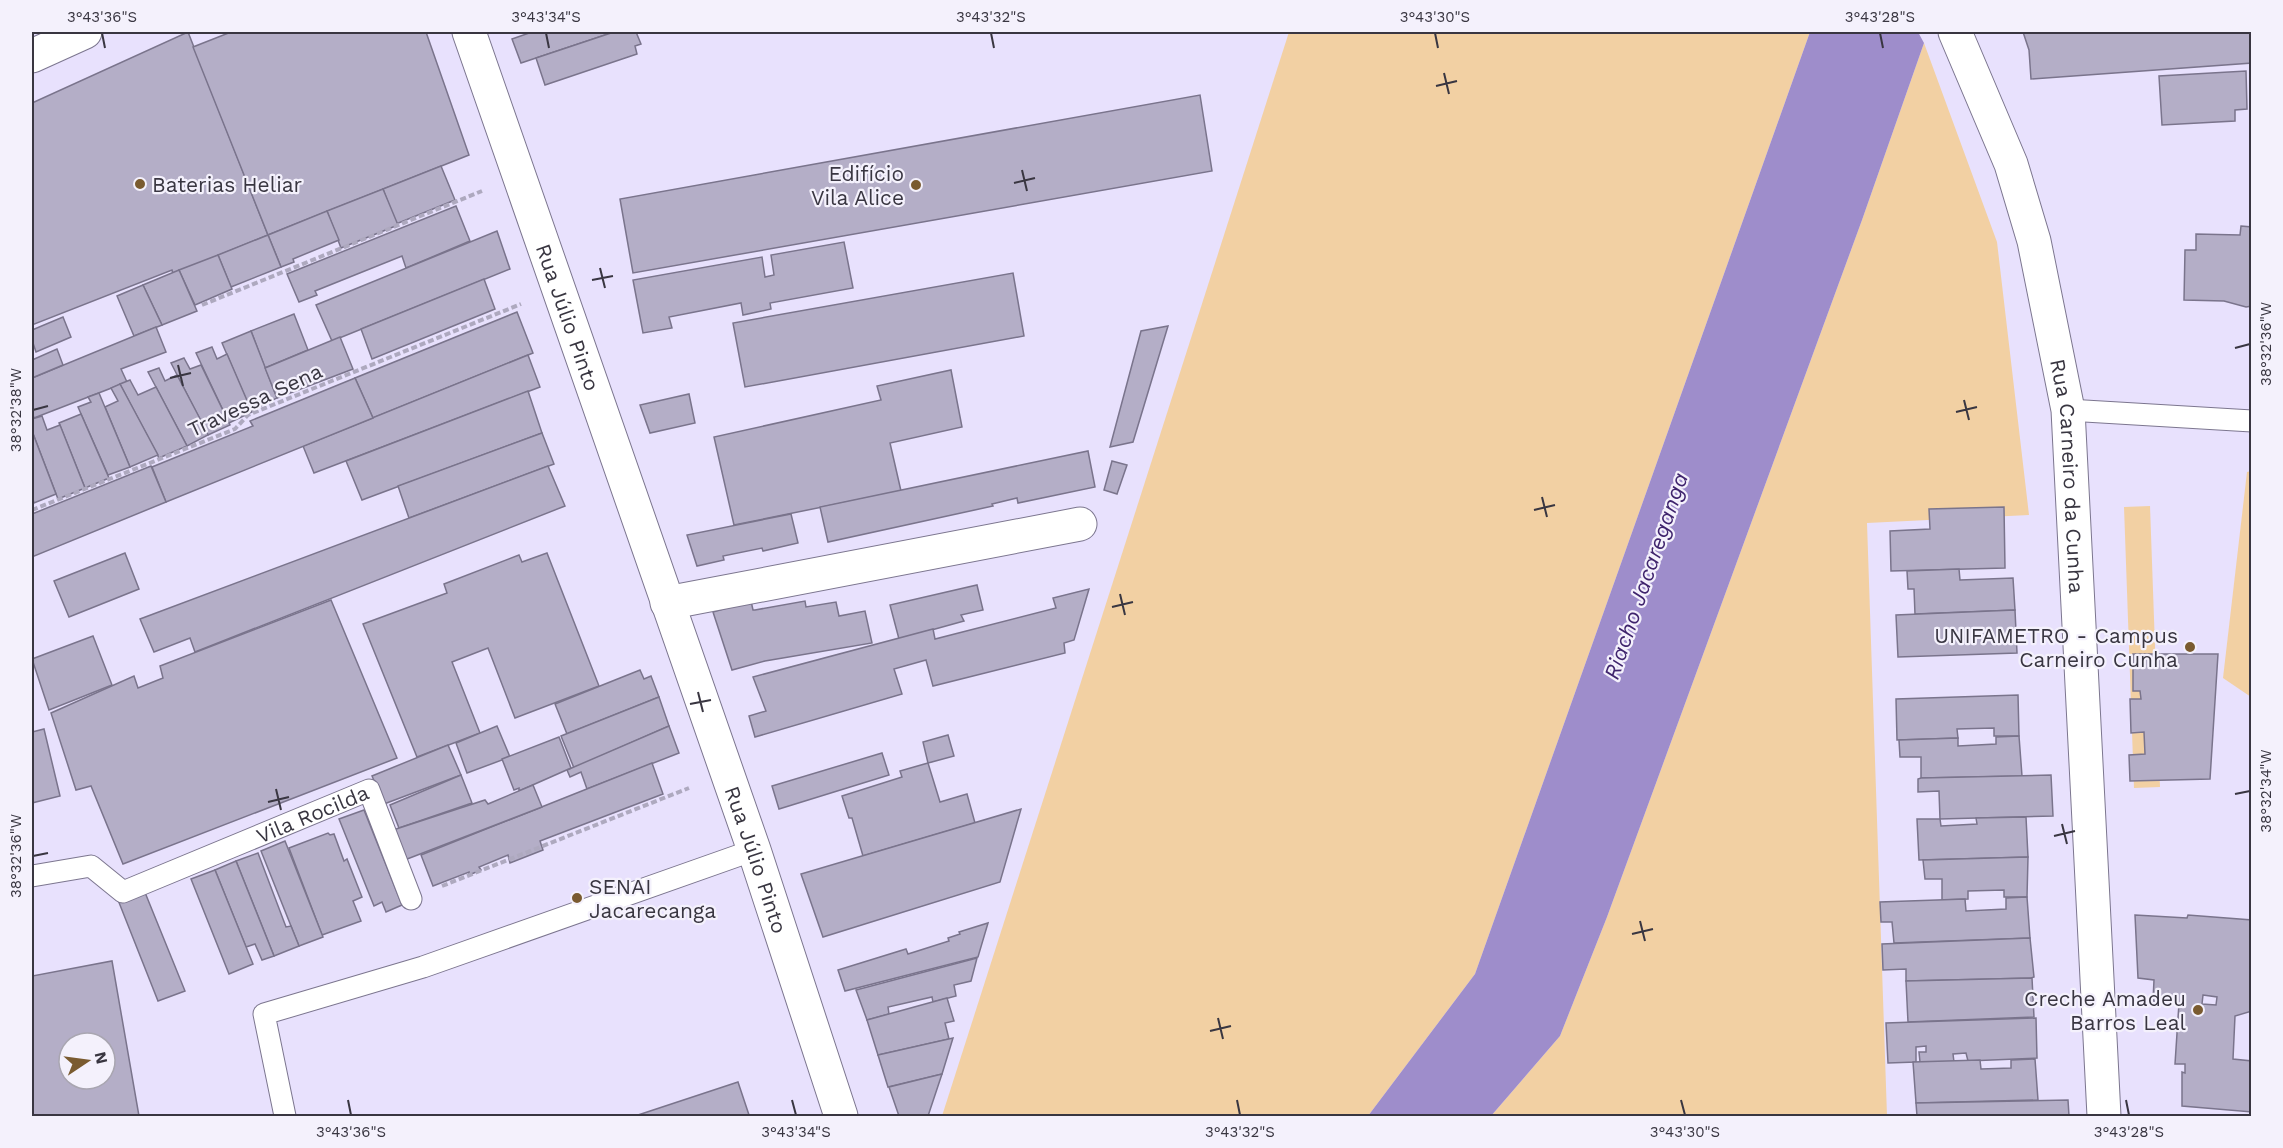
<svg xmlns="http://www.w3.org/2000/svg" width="2283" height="1148" font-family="'Work Sans',sans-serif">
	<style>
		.green { fill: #f2d0a3 }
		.water { fill: #9e8dcb }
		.building { fill: #b4aec7; stroke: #7a748c; stroke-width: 1.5; fill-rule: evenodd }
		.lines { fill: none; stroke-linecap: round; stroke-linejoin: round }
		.service-casing { stroke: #7c768f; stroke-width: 23 }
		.minor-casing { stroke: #7c768f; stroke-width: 35 }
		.tertiary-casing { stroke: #7c768f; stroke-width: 35 }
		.path { stroke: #aea9bf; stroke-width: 4; stroke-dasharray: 6 3; stroke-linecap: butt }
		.service { stroke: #fff; stroke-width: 21 }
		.minor { stroke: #fff; stroke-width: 33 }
		.tertiary { stroke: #fff; stroke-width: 33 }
		.ticks { fill: none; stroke: #393641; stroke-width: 2 }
		.poi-dot { fill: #7a5b30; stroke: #f4f1fc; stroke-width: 2 }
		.labels { text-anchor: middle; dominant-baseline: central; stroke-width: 4.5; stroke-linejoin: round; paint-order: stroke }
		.poi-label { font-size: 21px; fill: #393641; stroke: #f4f1fc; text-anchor: end }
		.street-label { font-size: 21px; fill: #393641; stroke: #f4f1fc }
		.water-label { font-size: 22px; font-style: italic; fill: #3f246d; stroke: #f4f1fc }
		.neatline { fill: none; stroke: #393641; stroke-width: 2 }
		.ticks-label { font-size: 15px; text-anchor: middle; fill: #393641 }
	</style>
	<rect width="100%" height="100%" fill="#e8e1fd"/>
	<g class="green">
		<path d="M1289,32h521l-335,942 -107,142h-426z"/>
		<path d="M1924,43l73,199 32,273 -162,8 20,593h-396l69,-80 47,-119 255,-697z"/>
		<path d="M2251,471h1l-1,226 -28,-19 24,-206z"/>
		<path d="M2150,506l10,281 -26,1 -10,-281z"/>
	</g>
	<path class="water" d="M1810,32h108l6,11 -62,177 -255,697 -47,119 -69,80h-123l107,-142z"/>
	<g class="building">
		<path d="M188,32l80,203 -95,39 -1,-4 -140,55v-222z"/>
		<path d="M231,32h195l43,123 -201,80 -75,-188z"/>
		<path d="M532,32h82l-93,31 -9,-24z"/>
		<path d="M614,32h22l5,12 -6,2 2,8 -92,31 -9,-27z"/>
		<path d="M2023,32h229v31l-221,16 -2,-29z"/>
		<path d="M2246,71l1,38 -12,1v11l-73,4 -3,-49z"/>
		<path d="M1200,95l12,76 -579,102 -13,-74z"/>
		<path d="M441,166l14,34 -59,24 -13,-35z"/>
		<path d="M383,189l15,36 -57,23 -14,-37z"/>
		<path d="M456,206l14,35 -64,27 -4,-12 -87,35 2,4 -18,7 -12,-28z"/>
		<path d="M327,211l12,29 -46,19 1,3 -13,5 -13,-32z"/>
		<path d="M2241,226l11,1v79l-6,1 -22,-6 -40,-1 1,-50h11v-16l44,1z"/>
		<path d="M497,231l13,38 -178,72 -16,-36z"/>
		<path d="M268,235l13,32 -50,20 -13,-32z"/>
		<path d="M844,242l9,46 -83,15 1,6 -28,6 -2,-12 -72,14 3,11 -29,5 -10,-53 129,-23 3,20 9,-2 -3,-20z"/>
		<path d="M218,255l14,34 -37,16 -16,-35z"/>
		<path d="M179,270l18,41 -35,14 -19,-40z"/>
		<path d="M1013,273l11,63 -279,51 -12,-64z"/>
		<path d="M484,279l11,30 -123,50 -11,-30z"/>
		<path d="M143,285l19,40 -28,11 -17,-40z"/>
		<path d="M517,312l16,41 -160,65 -18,-40z"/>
		<path d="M294,314l14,36 -43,18 -14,-37z"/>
		<path d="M63,317l8,20 -35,15 -4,-12v-10z"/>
		<path d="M1168,326l-35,116 -23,5 31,-116z"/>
		<path d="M156,327l10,25 -45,17 6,13 -93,36 -2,-6v-34z"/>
		<path d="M251,331l26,67 -26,13 -29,-68z"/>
		<path d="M340,337l13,32 -76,29 -12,-30z"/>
		<path d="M212,347l5,12 10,-5 25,58 -23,11 -33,-70z"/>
		<path d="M57,349l6,16 -31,13v-18z"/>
		<path d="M528,355l12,32 -226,86 -11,-27z"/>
		<path d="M184,358l6,11 11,-4 29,60 -22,10 -37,-72z"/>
		<path d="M159,368l6,13 12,-6 30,57 1,3 -21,11 -39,-74z"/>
		<path d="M951,370l11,57 -72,16 11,48 -167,34 -20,-88 167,-37 -4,-14z"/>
		<path d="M355,378l18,40 -207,84 -14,-35 101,-41 -3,-5z"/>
		<path d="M130,380l8,15 18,-8 31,59 -28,12 -39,-74z"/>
		<path d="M120,384l38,71 -28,12 -25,-60 13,-6 -7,-13z"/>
		<path d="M528,391l14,42 -180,67 -16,-39z"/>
		<path d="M99,393l31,74 -22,8 -30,-68 13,-5 -3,-5z"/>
		<path d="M689,394l6,29 -45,10 -10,-28z"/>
		<path d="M81,414l28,64 -24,10 -26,-65z"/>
		<path d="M42,416l5,14 13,-5 25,63 -27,11 -26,-68v-12z"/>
		<path d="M32,431l24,63 -22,9 -2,-7z"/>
		<path d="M542,433l12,31 -145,54 -11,-32z"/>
		<path d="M1088,451l7,36 -77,16 -1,-5 -25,6 1,2 -165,36 -8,-35z"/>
		<path d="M1112,461l15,4 -10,29 -13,-4z"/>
		<path d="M151,466l15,36 -134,55v-43z"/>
		<path d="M548,466l17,40 -370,146 -5,-14 -36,14 -14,-33z"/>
		<path d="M2004,507l1,61 -114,3 -1,-40 40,-2 -1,-20z"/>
		<path d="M791,514l7,29 -35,8 -1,-3 -39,8 1,4 -27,6 -10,-31z"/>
		<path d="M125,553l14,36 -70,28 -15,-36z"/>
		<path d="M547,553l52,133 -84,32 -27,-70 -36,14 28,71 -63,24 -54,-133 84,-31 -3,-9 75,-29 3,7z"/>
		<path d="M1959,569l1,11 53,-2 2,32 -100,4 -1,-25h-6l-1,-18z"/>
		<path d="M977,585l6,25 -22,5 3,6 -65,18 -9,-34z"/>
		<path d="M1089,589l-15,51 -10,3 1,10 -132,33 -7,-26 -32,9 8,25 -147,43 -6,-21 17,-5 -13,-34 180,-48 2,10 121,-31 -3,-10z"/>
		<path d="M331,600l66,158 -274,106 -32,-78 -15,4 -25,-77 83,-37 4,12 25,-10 -3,-12z"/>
		<path d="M751,601l2,9h2l50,-9 1,6 30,-5 3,14 26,-5 7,32 -107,18 -33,9 -19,-58z"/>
		<path d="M2015,610l2,43 -119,4 -2,-42z"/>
		<path d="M93,636l19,49 -63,25 -17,-51z"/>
		<path d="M2133,654h85l-8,125 -80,2 -1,-26 16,-1 -1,-22 -13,1 -1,-34h11l-1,-8h-7z"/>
		<path d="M640,670l4,9 7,-3 8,21 -92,37 -12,-30z"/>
		<path d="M2018,695l1,41h-25v-8l-37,1 1,9 -61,2 -1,-41z"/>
		<path d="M659,697l10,29 -95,42 -13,-32z"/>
		<path d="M497,726l13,31 -43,16 -11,-30z"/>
		<path d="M669,726l10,27 -92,36 -6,-17 -11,5 -3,-7z"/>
		<path d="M44,729l16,67 -28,7v-71z"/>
		<path d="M948,735l6,21 -26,7 -5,-21z"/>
		<path d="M2019,736l3,40 -101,2v-21h-21l-1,-17 59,-2v8l38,-2v-7z"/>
		<path d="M559,737l12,31 -52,23v-3l-5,2 -12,-31z"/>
		<path d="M448,745l13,30 -77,29 -12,-28z"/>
		<path d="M882,753l7,22 -110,34 -7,-23z"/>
		<path d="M652,763l11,31 -123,47 3,9 -33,13 -2,-8 -29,12 2,3 -12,5v-3l-36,14 -12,-31z"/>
		<path d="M928,763l12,39 27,-8 8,29 -112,33 -11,-38h-3l-7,-22 60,-19 -2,-6z"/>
		<path d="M461,775l11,28 -73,25 -9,-23z"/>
		<path d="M2051,775l2,41 -113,3 -1,-28 -21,1v-13l3,-1z"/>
		<path d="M533,785l9,22 -140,54 -12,-30 95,-31 3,4z"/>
		<path d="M1021,809l-21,73 -177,55 -22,-63z"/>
		<path d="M364,810l38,95 -16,7 -4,-10 -8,4 -35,-87z"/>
		<path d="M2026,817l2,40 -109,3 -2,-41h23l1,7 36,-2 -1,-6z"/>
		<path d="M328,833l2,2 4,-1 10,27 3,-2 15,38 -9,4 8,20 -39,14 -33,-87z"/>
		<path d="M285,841l38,96 -24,9 -38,-95z"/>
		<path d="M258,853l28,74 5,-1 8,20 -25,10 -38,-95z"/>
		<path d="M2028,857l-1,40h-23v-7l-36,1v8l-26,1v-21h-17l-2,-19z"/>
		<path d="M236,861l38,95 -12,4 -7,-16 -9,3 -31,-77z"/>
		<path d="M215,870l38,94 -24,10 -38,-95z"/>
		<path d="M144,890l41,101 -27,10 -40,-101z"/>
		<path d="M2027,897l3,41 -136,5 -2,-21h-11l-1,-20 85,-3 1,12 40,-2v-11z"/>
		<path d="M2135,915l52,3 1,-3 64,5v91l-17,5 -2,43 19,2v51l-70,-6v-34l3,1v-9h-10l4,-61 -26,-2 1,-21 -16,-2zM2203,995l14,2 -1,8 -14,-1z"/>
		<path d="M988,923l-10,34 -133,34 -7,-21 68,-21 2,5 41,-13 -1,-3 12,-4 -1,-2z"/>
		<path d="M2030,938l4,39 -3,1 -125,3v-12l-23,1 -1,-26z"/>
		<path d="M977,958l-6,23 -17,4 2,11 -23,6 -1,-5 -44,10 1,7 -22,6 -11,-30z"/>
		<path d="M112,961l27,155h-107v-140zM69,1043h36v36h-36z"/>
		<path d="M2032,978l2,39 -126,5 -2,-41z"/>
		<path d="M947,998l7,23 -9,2 4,16 -71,16 -11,-35z"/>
		<path d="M2036,1018l1,40 -69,3 -2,-8 -13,1 1,8h-34l-1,-10h7v-6l-10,1v15l-28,1 -2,-40z"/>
		<path d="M953,1038l-11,36 -54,13 -10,-32z"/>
		<path d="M2035,1059l3,41 -122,3 -3,-41 67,-2 1,9 30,-1v-8z"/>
		<path d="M942,1074l-14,42h-29l-10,-29z"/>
		<path d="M738,1082l11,33 -5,1h-109z"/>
		<path d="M2068,1100l1,16h-152l-1,-13z"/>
	</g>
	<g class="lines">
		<defs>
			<g id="service">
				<path d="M2068,410l184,11"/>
				<path id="s1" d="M32,876l59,-10 32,26 246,-102 42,109"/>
				<path d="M285,1116l-21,-102 159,-47 331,-117"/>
			</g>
			<g id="minor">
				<path id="s2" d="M469,32l285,818 87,266"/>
				<path d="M32,56l53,-24"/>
				<path d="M667,603l413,-79"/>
			</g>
			<g id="tertiary">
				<path id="s3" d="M1955,32l56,132 23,77 34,169 36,706"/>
			</g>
		</defs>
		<use href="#service" class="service-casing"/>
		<use href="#minor" class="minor-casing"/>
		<use href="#tertiary" class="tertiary-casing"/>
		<g class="path">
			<path d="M202,305l280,-114"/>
			<path d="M32,510l203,-81 13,-14 273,-111"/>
			<path d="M442,886l247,-98"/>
		</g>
		<use href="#service" class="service"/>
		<use href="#minor" class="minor"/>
		<use href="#tertiary" class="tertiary"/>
	</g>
	<path class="ticks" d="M102,33l3,15M546,33l3,15M991,33l3,15M1435,33l3,15M1880,33l3,15M1444,73l5,21M1436,86l21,-5M1022,170l5,21M1014,183l21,-5M600,268l5,20M592,280l21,-4M2235,348l15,-4M178,365l5,21M170,378l21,-5M1964,400l5,20M33,410l15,-4M1956,412l21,-5M1542,497l5,20M1534,510l21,-5M1120,594l5,21M1112,607l21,-5M698,692l5,20M690,704l21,-4M276,789l5,21M2235,794l15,-3M268,802l21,-5M2062,824l5,20M2054,836l21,-5M33,856l15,-3M1640,921l5,20M1632,934l21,-5M1218,1018l5,21M1210,1031l21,-5M348,1100l3,15M792,1100l4,15M1237,1100l3,15M1681,1100l4,15M2126,1100l3,15"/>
	<g class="poi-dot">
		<circle cx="140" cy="184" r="6"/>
		<circle cx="916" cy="185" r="6"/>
		<circle cx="2190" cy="647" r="6"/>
		<circle cx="577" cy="898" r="6"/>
		<circle cx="2198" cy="1010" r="6"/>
	</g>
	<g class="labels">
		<g class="poi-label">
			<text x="904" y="173">Edifício<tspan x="904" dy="24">Vila Alice</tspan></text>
			<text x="152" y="184" text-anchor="start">Baterias Heliar</text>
			<text x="2178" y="635">UNIFAMETRO - Campus<tspan x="2178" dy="24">Carneiro Cunha</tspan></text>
			<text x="589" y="886" text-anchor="start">SENAI<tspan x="589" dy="24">Jacarecanga</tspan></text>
			<text x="2186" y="998">Creche Amadeu<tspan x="2186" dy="24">Barros Leal</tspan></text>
		</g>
		<g class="street-label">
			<text stroke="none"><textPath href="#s2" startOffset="302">Rua Júlio Pinto</textPath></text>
			<text transform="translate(255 400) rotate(-25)">Travessa Sena</text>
			<text stroke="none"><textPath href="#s3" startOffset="462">Rua Carneiro da Cunha</textPath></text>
			<text stroke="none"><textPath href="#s1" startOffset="306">Vila Rocilda</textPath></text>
			<text stroke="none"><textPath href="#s2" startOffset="876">Rua Júlio Pinto</textPath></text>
		</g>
		<g class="water-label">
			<text transform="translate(1646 576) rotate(-71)">Riacho Jacareganga</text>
		</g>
	</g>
	<rect width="2283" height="1148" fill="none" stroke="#f4f1fc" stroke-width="66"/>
	<g transform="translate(87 1061) rotate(77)"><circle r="28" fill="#f4f1fc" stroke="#a9a6b1" stroke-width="1.5"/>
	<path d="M0-4.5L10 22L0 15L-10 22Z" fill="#7a5b30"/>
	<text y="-9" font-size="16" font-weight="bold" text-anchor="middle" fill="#393641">N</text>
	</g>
	<rect x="33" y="33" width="2217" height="1082" class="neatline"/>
	<g class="ticks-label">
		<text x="102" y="22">3°43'36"S</text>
		<text x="546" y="22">3°43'34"S</text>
		<text x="991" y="22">3°43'32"S</text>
		<text x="1435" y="22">3°43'30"S</text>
		<text x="1880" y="22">3°43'28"S</text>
		<text transform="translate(2266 344) rotate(-90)" y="5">38°32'36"W</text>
		<text transform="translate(16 410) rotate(-90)" y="5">38°32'38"W</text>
		<text transform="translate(2266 791) rotate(-90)" y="5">38°32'34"W</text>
		<text transform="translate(16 856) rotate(-90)" y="5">38°32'36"W</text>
		<text x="351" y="1137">3°43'36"S</text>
		<text x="796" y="1137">3°43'34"S</text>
		<text x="1240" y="1137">3°43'32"S</text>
		<text x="1685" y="1137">3°43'30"S</text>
		<text x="2129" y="1137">3°43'28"S</text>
	</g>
</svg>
